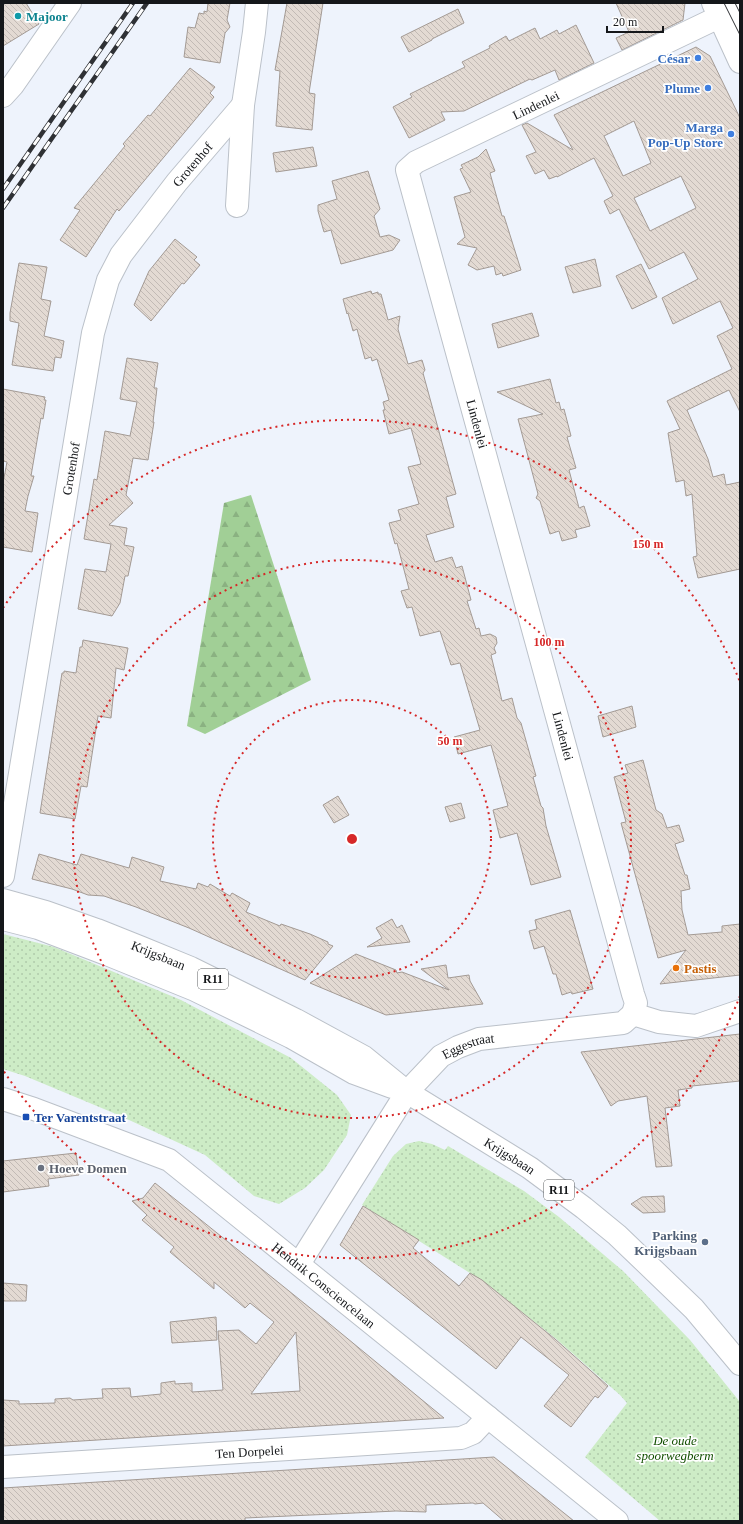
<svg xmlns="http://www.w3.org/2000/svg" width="743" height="1524" font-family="'Times New Roman',serif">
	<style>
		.forest { fill: url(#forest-firs) }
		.park { fill: url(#park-dots) }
		.building { fill: url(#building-back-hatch); stroke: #a39a94; fill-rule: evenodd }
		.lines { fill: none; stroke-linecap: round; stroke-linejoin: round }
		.minor-casing { stroke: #bbc1c9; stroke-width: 24 }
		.major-casing { stroke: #bbc1c9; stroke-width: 24 }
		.minor { stroke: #fff; stroke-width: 22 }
		.major { stroke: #fff; stroke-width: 22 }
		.tram { stroke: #2f3135; stroke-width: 1 }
		.rail-casing { stroke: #2f3135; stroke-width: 4.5 }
		.rail { stroke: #fff; stroke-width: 3; stroke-dasharray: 9; stroke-linecap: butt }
		.ring { fill: none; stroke: #d62828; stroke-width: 2; stroke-dasharray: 2 4 }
		.culture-dot { fill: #0f9aa8; stroke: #fff; stroke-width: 1.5 }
		.shop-dot { fill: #3f7fe0; stroke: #fff; stroke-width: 1.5 }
		.food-dot { fill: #e8710a; stroke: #fff; stroke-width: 1.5 }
		.transit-dot { fill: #1a4fb4; stroke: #fff; stroke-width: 1.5 }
		.worship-dot { fill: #6b7280; stroke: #fff; stroke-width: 1.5 }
		.service-dot { fill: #5c6f8a; stroke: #fff; stroke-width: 1.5 }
		.labels { text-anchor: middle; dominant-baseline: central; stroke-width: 3.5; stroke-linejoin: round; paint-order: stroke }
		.shield { fill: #fff; stroke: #5b5d5f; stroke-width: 1 }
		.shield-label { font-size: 12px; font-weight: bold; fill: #15171a }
		.culture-label { font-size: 13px; font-weight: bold; fill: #0d838f; stroke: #fff; text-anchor: start }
		.shop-label { font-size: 13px; font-weight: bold; fill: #366cbe; stroke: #fff; text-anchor: end }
		.street-label { font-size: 13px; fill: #15171a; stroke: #fff }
		.food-label { font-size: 13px; font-weight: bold; fill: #c56008; stroke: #fff; text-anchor: start }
		.transit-label { font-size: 13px; font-weight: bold; fill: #164399; stroke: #fff; text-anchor: start }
		.worship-label { font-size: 13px; font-weight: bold; fill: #5b616d; stroke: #fff; text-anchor: start }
		.service-label { font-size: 13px; font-weight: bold; fill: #4e5e75; stroke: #fff; text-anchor: end }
		.park-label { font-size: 13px; font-style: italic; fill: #124f00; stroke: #fff }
		.centre { fill: #d62828; stroke: #fff; stroke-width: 2 }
		.ring-label { font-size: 12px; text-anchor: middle; font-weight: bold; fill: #d62828; stroke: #fff; stroke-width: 3.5; stroke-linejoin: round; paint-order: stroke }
	</style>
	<defs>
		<pattern id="forest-firs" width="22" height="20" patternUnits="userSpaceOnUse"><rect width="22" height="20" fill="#a1cf96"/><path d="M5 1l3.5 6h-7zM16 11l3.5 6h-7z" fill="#8ab181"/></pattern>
		<pattern id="park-dots" width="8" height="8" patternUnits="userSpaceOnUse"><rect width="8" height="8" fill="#cdecc6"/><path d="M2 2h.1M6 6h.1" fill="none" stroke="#afcaaa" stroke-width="1.8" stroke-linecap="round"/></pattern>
		<pattern id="building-back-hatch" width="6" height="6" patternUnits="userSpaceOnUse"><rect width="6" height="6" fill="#e3dad3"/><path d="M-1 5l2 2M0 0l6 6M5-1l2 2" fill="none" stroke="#c2bab5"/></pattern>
	</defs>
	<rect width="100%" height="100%" fill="#eef3fc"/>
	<path class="forest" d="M251,495l60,185 -106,54 -18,-8 37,-223z"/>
	<g class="park">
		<path d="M3,934l51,13 127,53 110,58 46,37 14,20 -4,20 -23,35 -19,18 -26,16 -25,-8 -49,-41 -89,-41 -91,-38 -22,-7z"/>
		<path d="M419,1141l13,3 13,6 3,-4 76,45 35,26 64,54 67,69 50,62v119h-80l-75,-64 42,-54 -7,-8 -65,-57 -74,-58 -119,-75 31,-49 13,-12z"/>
	</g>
	<g class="building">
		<path d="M3,3h23l13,21 -36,22z"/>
		<path d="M208,3h22l-3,17 3,7 -5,6 -5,30 -36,-6 4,-30 7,1 4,-15 5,1v-3l3,1z"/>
		<path d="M287,3h36l-14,90 6,1 -3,36 -36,-4 4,-55 -5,-1z"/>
		<path d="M616,3h69l-2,17 -61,30 -6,-12 13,-6z"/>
		<path d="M458,9l6,14 -32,16v1l-23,12 -8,-15z"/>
		<path d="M576,25l18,38 -35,17 -4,-10 -23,10 -2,-1 -66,32 -23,1 4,8 -36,18 -16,-31 19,-10 -2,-3 55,-27 -3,-5 28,-14 -1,-2 17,-10 3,5 26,-13 5,11 17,-9 2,4z"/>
		<path d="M696,47l14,9 30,62v294l-11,-22 -42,20 21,49 5,18 11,-3 2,11 14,-3v87l-42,9 -5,-21 4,-1 -5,-62 -6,2 -2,-16 -8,2 -8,-49 12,-4 -13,-28 65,-32 -15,-33 16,-8 -13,-27 -47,23 -11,-26 36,-19 -14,-27 -35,17 -30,-60 -9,5 -6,-13 9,-5 -19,-38 -37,19v-1l-8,3 -5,-9 -9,4 -9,-18 10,-4 -14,-27 5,-2 46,27 -19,-35zM634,121l17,42 -28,13 -19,-40zM681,176l15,32 -46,23 -16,-33z"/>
		<path d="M190,68l25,19 -5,6 4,4 -95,114 -2,-2 -31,48 -26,-17 20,-30 -6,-2 51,-62 -2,-2 13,-15 12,-14 2,1z"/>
		<path d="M313,147l4,19 -41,6 -3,-19z"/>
		<path d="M486,149l9,22 -5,2 12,43h2l17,54 -18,6 -1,-3 -6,2 -2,-9 -17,4 -9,-5 9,-17 -20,-4 8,-7 -11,-40 17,-5 -11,-23 3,-1 -2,-3 17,-8z"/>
		<path d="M368,171l12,38 -6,7 6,21 9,-2 11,5 -7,10 -52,14 -10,-34 -7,2 -6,-21v-6l19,-6 -5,-18z"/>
		<path d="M175,239l22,18 -3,3 6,5 -16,19 -2,-1 -31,38 -17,-16 15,-34z"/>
		<path d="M595,259l6,27 -28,7 -8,-26z"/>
		<path d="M19,263l28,4 -6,32 10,2 -7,35 20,5 -3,17 -6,-1 -2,14 -41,-6 7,-42 -9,-2v-8z"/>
		<path d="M641,264l16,33 -25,12 -16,-33z"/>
		<path d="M371,291l1,3 6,-2v2h3l7,26 12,-4 -2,13 10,35 14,-4 3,10 -2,3 33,121 -10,3 8,30 -28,8 9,27 17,-5 4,11 6,-2 9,34 -4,1 9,28 3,-1 2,8 9,-2 6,3 1,6 -3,5 2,5 -5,2 11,46 10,-3 5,20 4,5 15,53 -3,1 8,29 2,2 3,18 15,51 -30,8 -14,-52 -17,5 -7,-28 15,-4 -17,-61 -33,9 -4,-17 26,-7 -20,-67 -9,2 -11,-34 -20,5 -8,-29 -5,1 -6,-17 8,-2 -12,-46 -2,1 -6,-21 12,-3 -3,-10 21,-6 -11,-37 13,-3 -10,-36 -22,6 -6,-24h2l-2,-8 6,-2 -12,-41 -5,2 -1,-4 -6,2 -8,-30 -4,2 -5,-18 -1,1 -4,-15z"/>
		<path d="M532,313l7,23 -41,12 -6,-24z"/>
		<path d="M127,358l31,5 -4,25h3l-4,34h1l-6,38 -15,-2 -7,37 7,8 -24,22 18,3 -3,17 10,2 -6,29h-3l-5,27 -8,13 -34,-7 7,-40 21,3 5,-28 -27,-5 10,-60 3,1 8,-49 25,5 7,-34 -17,-3z"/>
		<path d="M550,379l6,24 3,-1 2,8 3,-1 7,27 -4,1 9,31 -7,2 10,38 5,-2 6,20 -15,4 2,7 -15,4 -3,-10 -9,3 -10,-33 -4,-3 2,-4 -20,-75 25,-5 -46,-22z"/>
		<path d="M3,389l42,8 -1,3h2l-3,19 -2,-1 -3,17 -7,41h3l-6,20 -3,15 13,2 -6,39 -29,-5v-64l4,-21 -4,-1z"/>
		<path d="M83,640l45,8 -4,22 -8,-2 -5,50 -13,-2 -11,71 -6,-1 -6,33 -35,-6 22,-140h2v-2l12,2 4,-26h2z"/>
		<path d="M632,706l4,21 -33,10 -5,-21z"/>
		<path d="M643,760l13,50 6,4 5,14 12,-3 5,16 -9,3 10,31h2l3,14 -9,2 1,19 6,25 34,-3v-6l18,-2v51l-80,9 26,-34 -28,8 -37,-135 5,-1 -12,-45 14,-4 -3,-8z"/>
		<path d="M338,796l11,19 -15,8 -11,-18z"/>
		<path d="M461,803l4,15 -15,4 -5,-15z"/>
		<path d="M39,854l38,11 4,-11 48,14 3,-11 32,10 -4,14 36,8 2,-6 10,4 2,-3 20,12 2,-3 18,10 -4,9 34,14 1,-2 29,10 18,8v2l5,2 -28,34 -116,-52 -53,-21 -32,-11 -16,-1 -16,-6 -40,-10z"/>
		<path d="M570,910l23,79 -21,5 -1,-2 -9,3 -6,-21h-3l-9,-28 -10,3 -5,-18 8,-2 -2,-9z"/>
		<path d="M392,919l5,9 5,-3 8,17 -43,5 15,-9 -6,-10z"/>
		<path d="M356,954l40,16 1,3 5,-1 47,18 -28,-21 25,-4 2,13 21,-3 1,6 13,23 -97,11 -76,-32z"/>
		<path d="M740,1034v47l-48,5v2l-14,2 2,16 -15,2 7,58 -16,1 -9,-71 -29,5 -7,5 -30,-54z"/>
		<path d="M76,1153l3,22 -31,4 1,7 -46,6v-31z"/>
		<path d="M155,1183l170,137 119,98 -441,28v-46l16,1v3l36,-1v-4l15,-1 3,2 30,-2 -1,-9 27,-1h1l1,9 30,-3v-11l14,-2v3l17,-1v9l31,-2 -5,-59 21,-1 17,14 18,-22 -24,-19 -5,5 -31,-26v7l-44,-37 4,-5 -32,-27 5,-5 -15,-14 11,-3zM296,1332l4,59 -49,3z"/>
		<path d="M664,1196l1,16 -22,1 -12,-9 11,-7z"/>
		<path d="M363,1206l56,34 -6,8 46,38 11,-13 12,7 73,59 53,47 -10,12 -3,-2 -24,31 -27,-21 25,-31 -48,-38 -25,32 -156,-124z"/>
		<path d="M3,1283l24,2 -1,16h-23z"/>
		<path d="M216,1317l1,23 -45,3 -2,-21z"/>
		<path d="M494,1457l80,64h-70l-21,-18 -8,1 -2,-1 -47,2v7l-30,-1 -63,3 -88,4v3h-242v-33z"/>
	</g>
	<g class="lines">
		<defs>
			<g id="minor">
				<path d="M730,3l10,20"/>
				<path d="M3,96l10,-11 57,-82"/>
				<path d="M237,206l6,-101 11,-73 3,-29"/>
				<path id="s1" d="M3,876l90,-543 15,-53 13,-25 56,-73 66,-77"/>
				<path id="s2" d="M633,1014l3,-11 -3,-9 -226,-824 9,-8 303,-145"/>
				<path d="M633,1014l26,8 37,4 44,-15"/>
				<path id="s3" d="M3,1099l31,10 135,51 448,361"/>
				<path id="s4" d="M299,1264l108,-172 34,-36 17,-9 21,-8 144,-16 10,-9"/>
				<path id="s5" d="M3,1467l458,-29 12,-5 15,-16"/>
			</g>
			<g id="major">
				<path d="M713,3l27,59"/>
				<path id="s6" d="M3,900l43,12 51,18 45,18 49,20 105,52 68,37 43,35 123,76 54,40 33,27 77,74 46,55"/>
				<path d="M3,919l35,9 71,27 86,35 96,47 63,36 38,14"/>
			</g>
		</defs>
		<use href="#minor" class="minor-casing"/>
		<use href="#major" class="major-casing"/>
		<use href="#minor" class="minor"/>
		<use href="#major" class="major"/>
		<g class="tram">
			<path d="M724,3l16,32"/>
			<path d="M735,3l5,10"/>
		</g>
		<defs>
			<g id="rail">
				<path d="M3,189l130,-186"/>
				<path d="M3,208l144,-205"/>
			</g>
		</defs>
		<use href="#rail" class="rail-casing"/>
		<use href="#rail" class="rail"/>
	</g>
	<g class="ring">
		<circle cx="352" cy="839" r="139"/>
		<circle cx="352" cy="839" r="279"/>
		<path d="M740 996A418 418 0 0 1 3 1070M3 608A418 418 0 0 1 740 682"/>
	</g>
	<circle class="culture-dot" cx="18" cy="16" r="4"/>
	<g class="shop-dot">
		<circle cx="698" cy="58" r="4"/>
		<circle cx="708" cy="88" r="4"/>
		<circle cx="731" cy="134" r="4"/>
	</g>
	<circle class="food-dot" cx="676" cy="968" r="4"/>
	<rect class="transit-dot" x="22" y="1113" width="8" height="8" rx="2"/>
	<circle class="worship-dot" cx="41" cy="1168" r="4"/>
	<circle class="service-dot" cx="705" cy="1242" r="4"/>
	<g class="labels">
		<g class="shield">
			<rect x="198" y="969" width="30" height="20" rx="3"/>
			<rect x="544" y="1180" width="30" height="20" rx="3"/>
		</g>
		<g class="shield-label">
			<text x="213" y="979">R11</text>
			<text x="559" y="1190">R11</text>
		</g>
		<g class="culture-label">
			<text x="26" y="16">Majoor</text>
		</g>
		<g class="shop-label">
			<text x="690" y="58">César</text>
			<text x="700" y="88">Plume</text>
			<text x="723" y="127">Marga<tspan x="723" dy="15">Pop-Up Store</tspan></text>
		</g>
		<g class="street-label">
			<text stroke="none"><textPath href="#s2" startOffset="1020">Lindenlei</textPath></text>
			<text stroke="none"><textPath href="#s1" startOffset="749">Grotenhof</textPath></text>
			<text transform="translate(477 424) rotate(75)">Lindenlei</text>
			<text stroke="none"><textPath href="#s1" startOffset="413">Grotenhof</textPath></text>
			<text transform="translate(563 736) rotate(75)">Lindenlei</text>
			<text stroke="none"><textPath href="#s6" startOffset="165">Krijgsbaan</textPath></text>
			<text stroke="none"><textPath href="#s4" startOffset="282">Eggestraat</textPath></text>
			<text stroke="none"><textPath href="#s6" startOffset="571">Krijgsbaan</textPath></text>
			<text stroke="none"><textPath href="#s3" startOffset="376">Hendrik Consciencelaan</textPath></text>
			<text stroke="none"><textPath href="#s5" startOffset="247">Ten Dorpelei</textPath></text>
		</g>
		<g class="food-label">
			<text x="684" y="968">Pastis</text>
		</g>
		<g class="transit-label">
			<text x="34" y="1117">Ter Varentstraat</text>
		</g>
		<g class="worship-label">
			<text x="49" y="1168">Hoeve Domen</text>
		</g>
		<g class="service-label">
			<text x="697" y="1235">Parking<tspan x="697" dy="15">Krijgsbaan</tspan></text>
		</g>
		<g class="park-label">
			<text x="675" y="1440">De oude<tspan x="675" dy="15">spoorwegberm</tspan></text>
		</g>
	</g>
	<circle cx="352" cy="839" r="6" class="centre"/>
	<g class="ring-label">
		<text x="648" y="548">150 m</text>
		<text x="549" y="646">100 m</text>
		<text x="450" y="745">50 m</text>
	</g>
	<rect width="743" height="1524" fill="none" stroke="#15171a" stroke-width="8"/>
	<path d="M607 26v6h56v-6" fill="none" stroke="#15171a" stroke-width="2"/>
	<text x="613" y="26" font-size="12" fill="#15171a" stroke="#ffffff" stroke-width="3" paint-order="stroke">20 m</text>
</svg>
